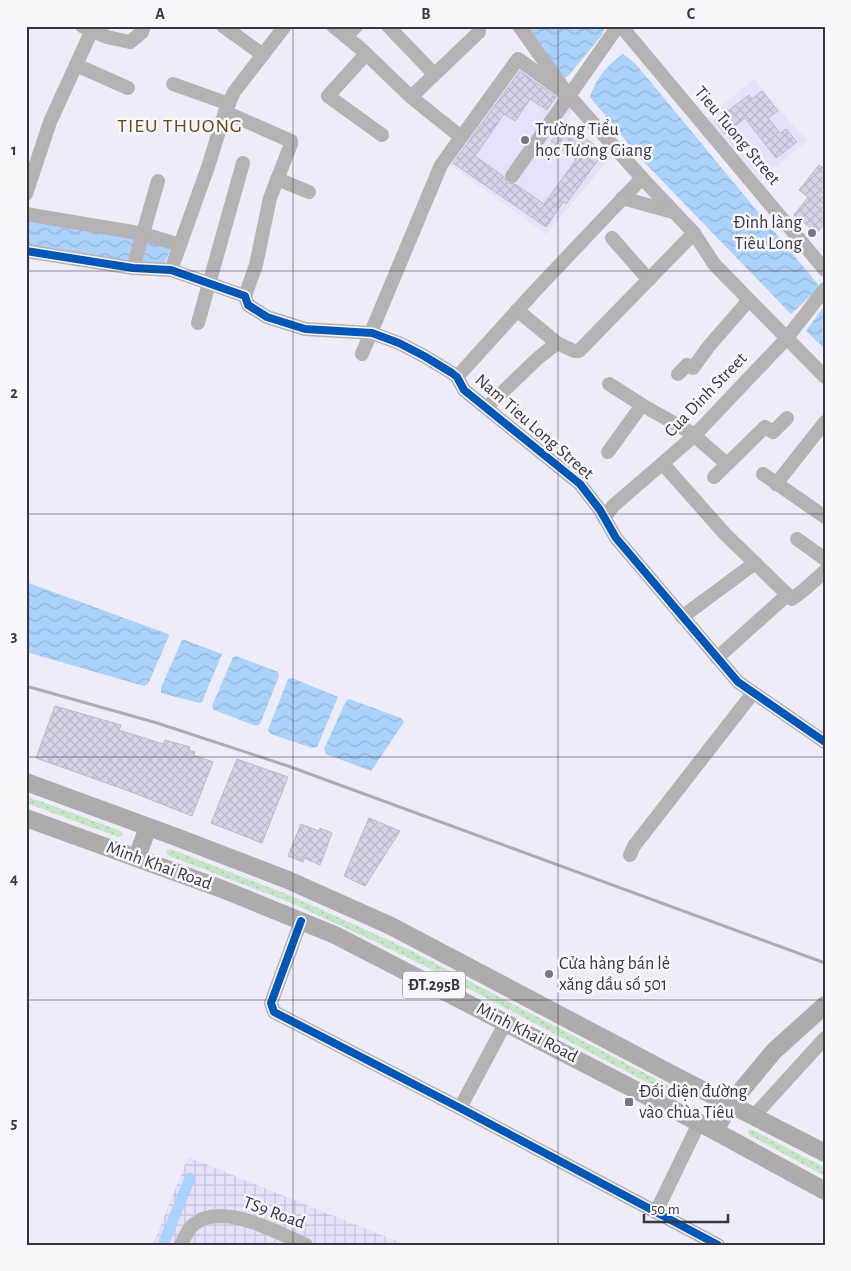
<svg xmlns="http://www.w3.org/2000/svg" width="851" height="1271" font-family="'Alegreya Sans',sans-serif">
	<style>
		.built { fill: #e7e0fb }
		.industrial { fill: url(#industrial-grid) }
		.grass { fill: url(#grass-dots) }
		.water { fill: url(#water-waves) }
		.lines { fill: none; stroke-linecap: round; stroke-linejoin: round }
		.canal { stroke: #aad2fa; stroke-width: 11 }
		.building { fill: url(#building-cross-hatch); stroke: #bbb9c4 }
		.minor { stroke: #b6b2b3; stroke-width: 14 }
		.major { stroke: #afabad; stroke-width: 18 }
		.rail { stroke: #aeabb1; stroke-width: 3 }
		.cycleway-casing { stroke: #f8f7fd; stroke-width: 11 }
		.cycleway { stroke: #0057b8; stroke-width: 8 }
		.grid { fill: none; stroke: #393642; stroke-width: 1; stroke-opacity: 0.55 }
		.poi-dot { fill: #797682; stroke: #f8f7fd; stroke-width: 2 }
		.labels { text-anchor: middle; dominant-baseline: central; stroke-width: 5; stroke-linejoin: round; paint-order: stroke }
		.shield { fill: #f8f7fd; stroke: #72707a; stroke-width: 1 }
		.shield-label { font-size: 16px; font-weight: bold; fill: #393642 }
		.poi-label { font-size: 18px; fill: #393642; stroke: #f8f7fd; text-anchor: start }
		.street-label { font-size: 18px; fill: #393642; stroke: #f8f7fd }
		.quarter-label { font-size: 20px; letter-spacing: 1px; fill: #684913; stroke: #f8f7fd }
		.neatline { fill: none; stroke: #393642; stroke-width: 2 }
		.grid-label { font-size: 16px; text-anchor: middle; font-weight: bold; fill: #393642 }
	</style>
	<defs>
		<pattern id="industrial-grid" width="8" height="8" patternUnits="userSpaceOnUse" patternTransform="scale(1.25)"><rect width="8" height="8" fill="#e7e0fb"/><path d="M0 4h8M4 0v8" fill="none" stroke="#c7c1d8"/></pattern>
		<pattern id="grass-dots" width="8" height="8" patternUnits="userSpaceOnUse" patternTransform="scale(1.25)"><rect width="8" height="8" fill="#c8e4c8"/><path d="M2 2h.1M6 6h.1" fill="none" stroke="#adc4ad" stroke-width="1.8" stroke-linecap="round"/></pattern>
		<pattern id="water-waves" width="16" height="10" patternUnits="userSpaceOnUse" patternTransform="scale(1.25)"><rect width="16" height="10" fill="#aad2fa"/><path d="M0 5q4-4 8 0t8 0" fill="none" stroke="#93b5d8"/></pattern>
		<pattern id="building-cross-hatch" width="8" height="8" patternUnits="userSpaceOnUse" patternTransform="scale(1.25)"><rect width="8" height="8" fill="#d8d2e8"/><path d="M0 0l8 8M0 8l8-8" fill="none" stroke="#bab5c8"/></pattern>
	</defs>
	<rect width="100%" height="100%" fill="#efecf9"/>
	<g class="built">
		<path d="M518,64l58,42 -12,19 49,30 -67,79 -100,-72z"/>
		<path d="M754,79l53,62 -47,39 -53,-62z"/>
	</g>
	<path class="industrial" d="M188,1157l218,88h-253z"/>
	<g class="grass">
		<path d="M26,796l95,35 2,5 -5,1 -92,-34z"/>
		<path d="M171,849l123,48 114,52 269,141 3,5 -2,2h-3l-248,-130 -62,-30 -76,-35 -120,-46 -3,-4 1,-2z"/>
		<path d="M749,1129l4,1 72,38v8l-74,-40 -3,-2z"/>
	</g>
	<g class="water">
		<path d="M525,26h80l-3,9 -33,40 -4,3 -9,-9z"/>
		<path d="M623,54l12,9 185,224 -29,27 -150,-155 -51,-62c6,-19 17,-32 33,-43z"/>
		<path d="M26,220l114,16 31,13 -8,18 -129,-20 -8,-3z"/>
		<path d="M825,305v44l-19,-18z"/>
		<path d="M26,582l142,52 1,2 -21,48 -4,2 -118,-34z"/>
		<path d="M182,640h3l37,14 -20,48 -3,1 -38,-10v-5z"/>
		<path d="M236,656l42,16 1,4 -19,48 -4,2 -42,-16 -2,-4 21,-49z"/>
		<path d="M292,678l46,19 -21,50 -5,1 -41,-14 -3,-4 20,-51z"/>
		<path d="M349,699l52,19 3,4 -33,49 -45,-17 -2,-5 22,-48z"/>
	</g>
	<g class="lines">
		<path class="canal" d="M163,1245l27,-67"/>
	</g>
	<g class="building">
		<path d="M520,71l36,26 -9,13 -17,-11 -15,22 -11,-7 -29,42 28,20 4,7 8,1 29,20 32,-44 -25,-19 14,-18 39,29 -38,52 -3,-2 -17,25 -93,-64z"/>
		<path d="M762,91l16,20 -10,7 12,15 6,-4 11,13 -21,16 -31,-40 -20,16 -10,-13 34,-26 3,4z"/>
		<path d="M819,165l6,4v54l-8,10 -23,-18 14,-18 -9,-7z"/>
		<path d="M55,706l66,19 -2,5 44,14 2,-4 25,7 -1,3 6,2 -1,3 19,7 -21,54 -63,-25 -93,-33z"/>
		<path d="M237,759l51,18 -26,66 -51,-20z"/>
		<path d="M369,818l31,13 -35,55 -21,-10z"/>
		<path d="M301,824l18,7 1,-3 12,5 -12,32 -16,-7 -1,4 -15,-6z"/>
	</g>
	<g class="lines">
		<g class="minor">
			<path d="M82,26l25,11 23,5 12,-10 2,-6"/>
			<path d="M223,26l40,29"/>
			<path d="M333,26l27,22 51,49 50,40"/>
			<path d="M388,26l46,48"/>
			<path d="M519,26l50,70 73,82 52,55 20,31 111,113"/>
			<path d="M621,26l204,244"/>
			<path d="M346,37l10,-11"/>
			<path d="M366,54l-38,42 54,39"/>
			<path d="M76,65l52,23"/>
			<path d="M173,84l56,20"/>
			<path d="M411,97l68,-65"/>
			<path d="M225,112l66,29v3l-21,54 -14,67 -11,31"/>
			<path d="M512,176l57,-80"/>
			<path d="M277,179l32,13"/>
			<path d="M26,194l24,-72 42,-92"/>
			<path d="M622,198l51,14"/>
			<path d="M26,214l118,20 36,11"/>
			<path d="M612,238l37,42"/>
			<path d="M26,251l107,17 38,2 74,26 3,9 19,12 38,12 67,4 27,10 25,13 28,17 5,4 7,13 116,94 20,26 16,28 122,144 87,60"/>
			<path d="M133,268l25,-87"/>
			<path d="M171,270l37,-103 17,-55 9,-20 51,-66"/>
			<path d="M517,310l40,33"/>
			<path d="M198,323l45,-160"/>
			<path d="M362,354l79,-189 77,-106 51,37 49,-70"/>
			<path d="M678,374l9,-9 6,3 16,-22 40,-46"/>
			<path d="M457,377l77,-85 108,-114"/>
			<path d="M609,384l33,21 48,27 37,32"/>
			<path d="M486,408l52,-50 19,-15 17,8h5l115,-118"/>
			<path d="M608,452l34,-47"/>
			<path d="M663,464l62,70 67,65 13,-10 20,-18"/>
			<path d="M763,474l62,43"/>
			<path d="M714,477l51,-50 8,5 14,-14"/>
			<path d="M776,484l49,-62"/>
			<path d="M604,518l9,-12 81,-70 92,-97 39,-50"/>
			<path d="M797,539l28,20"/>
			<path d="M682,617l73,-54"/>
			<path d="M717,658l70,-63"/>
			<path d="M630,855l4,-9 119,-153"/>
			<path d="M301,921l-30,82 3,9 186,96 258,137"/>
			<path d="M460,1108l46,-86"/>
			<path d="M754,1116l71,-78"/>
			<path d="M656,1212l43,-89"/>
			<path d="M181,1245c3,-7 7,-16 12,-20 28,-25 85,8 113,20"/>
		</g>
		<g class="major">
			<path d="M26,782l150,55 112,43 103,46 290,153 144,74"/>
			<path d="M26,818l196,71 113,46 380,196 110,60"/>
			<path d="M137,857l11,-30"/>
			<path d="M715,1131l15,-27 44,-53 51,-46"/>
		</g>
		<path class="rail" d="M26,686l131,37 131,43 537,197"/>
		<defs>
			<g id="cycleway">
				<path d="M26,251l107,17 38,2 74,26 3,9 19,12 38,12 67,4 27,10 25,13 28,17 5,4 7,13 116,94 20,26 16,28 122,144 87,60"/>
				<path d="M301,921l-30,82 3,9 186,96 258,137"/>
			</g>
		</defs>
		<use href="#cycleway" class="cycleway-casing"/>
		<use href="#cycleway" class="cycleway"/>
	</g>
	<path class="grid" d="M293,26v1219M558,26v1219M26,271h799M26,514h799M26,757h799M26,1000h799"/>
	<g class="poi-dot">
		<circle cx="525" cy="140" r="5"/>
		<circle cx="812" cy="233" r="5"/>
		<circle cx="549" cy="974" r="5"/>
		<rect x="624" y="1097" width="10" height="10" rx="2.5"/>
	</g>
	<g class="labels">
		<rect class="shield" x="403" y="971.5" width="62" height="27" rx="4"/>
		<g class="shield-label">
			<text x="434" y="985">ĐT.295B</text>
		</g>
		<g class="poi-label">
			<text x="535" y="130">Trường Tiểu<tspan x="535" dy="21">học Tương Giang</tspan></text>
			<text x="802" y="223" text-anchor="end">Đình làng<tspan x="802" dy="21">Tiêu Long</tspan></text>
			<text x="559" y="964">Cửa hàng bán lẻ<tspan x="559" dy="21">xăng dầu số 501</tspan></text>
			<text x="639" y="1092">Đối diện đường<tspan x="639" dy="21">vào chùa Tiêu</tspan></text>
		</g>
		<g class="street-label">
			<text transform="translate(737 136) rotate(50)">Tieu Tuong Street</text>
			<text transform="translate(706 395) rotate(-46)">Cua Dinh Street</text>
			<text transform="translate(534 427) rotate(41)">Nam Tieu Long Street</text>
			<text transform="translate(159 866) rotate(20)">Minh Khai Road</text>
			<text transform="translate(527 1033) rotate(27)">Minh Khai Road</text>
			<text transform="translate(274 1213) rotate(20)">TS9 Road</text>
		</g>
		<g class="quarter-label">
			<text x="180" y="126">TIEU THUONG</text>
		</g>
	</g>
	<rect width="851" height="1271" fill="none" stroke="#f8f7fd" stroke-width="55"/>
	<path d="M644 1214v8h84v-8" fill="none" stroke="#393642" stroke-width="2.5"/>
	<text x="651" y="1214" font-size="15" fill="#393642" stroke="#f8f7fd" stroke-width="4" paint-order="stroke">50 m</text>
	<rect x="28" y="28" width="796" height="1216" class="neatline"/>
	<g class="grid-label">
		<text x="160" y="19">A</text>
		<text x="426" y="19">B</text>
		<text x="691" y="19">C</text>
		<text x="14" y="155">1</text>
		<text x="14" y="398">2</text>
		<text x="14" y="641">3</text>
		<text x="14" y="884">4</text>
		<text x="14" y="1128">5</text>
	</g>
</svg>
